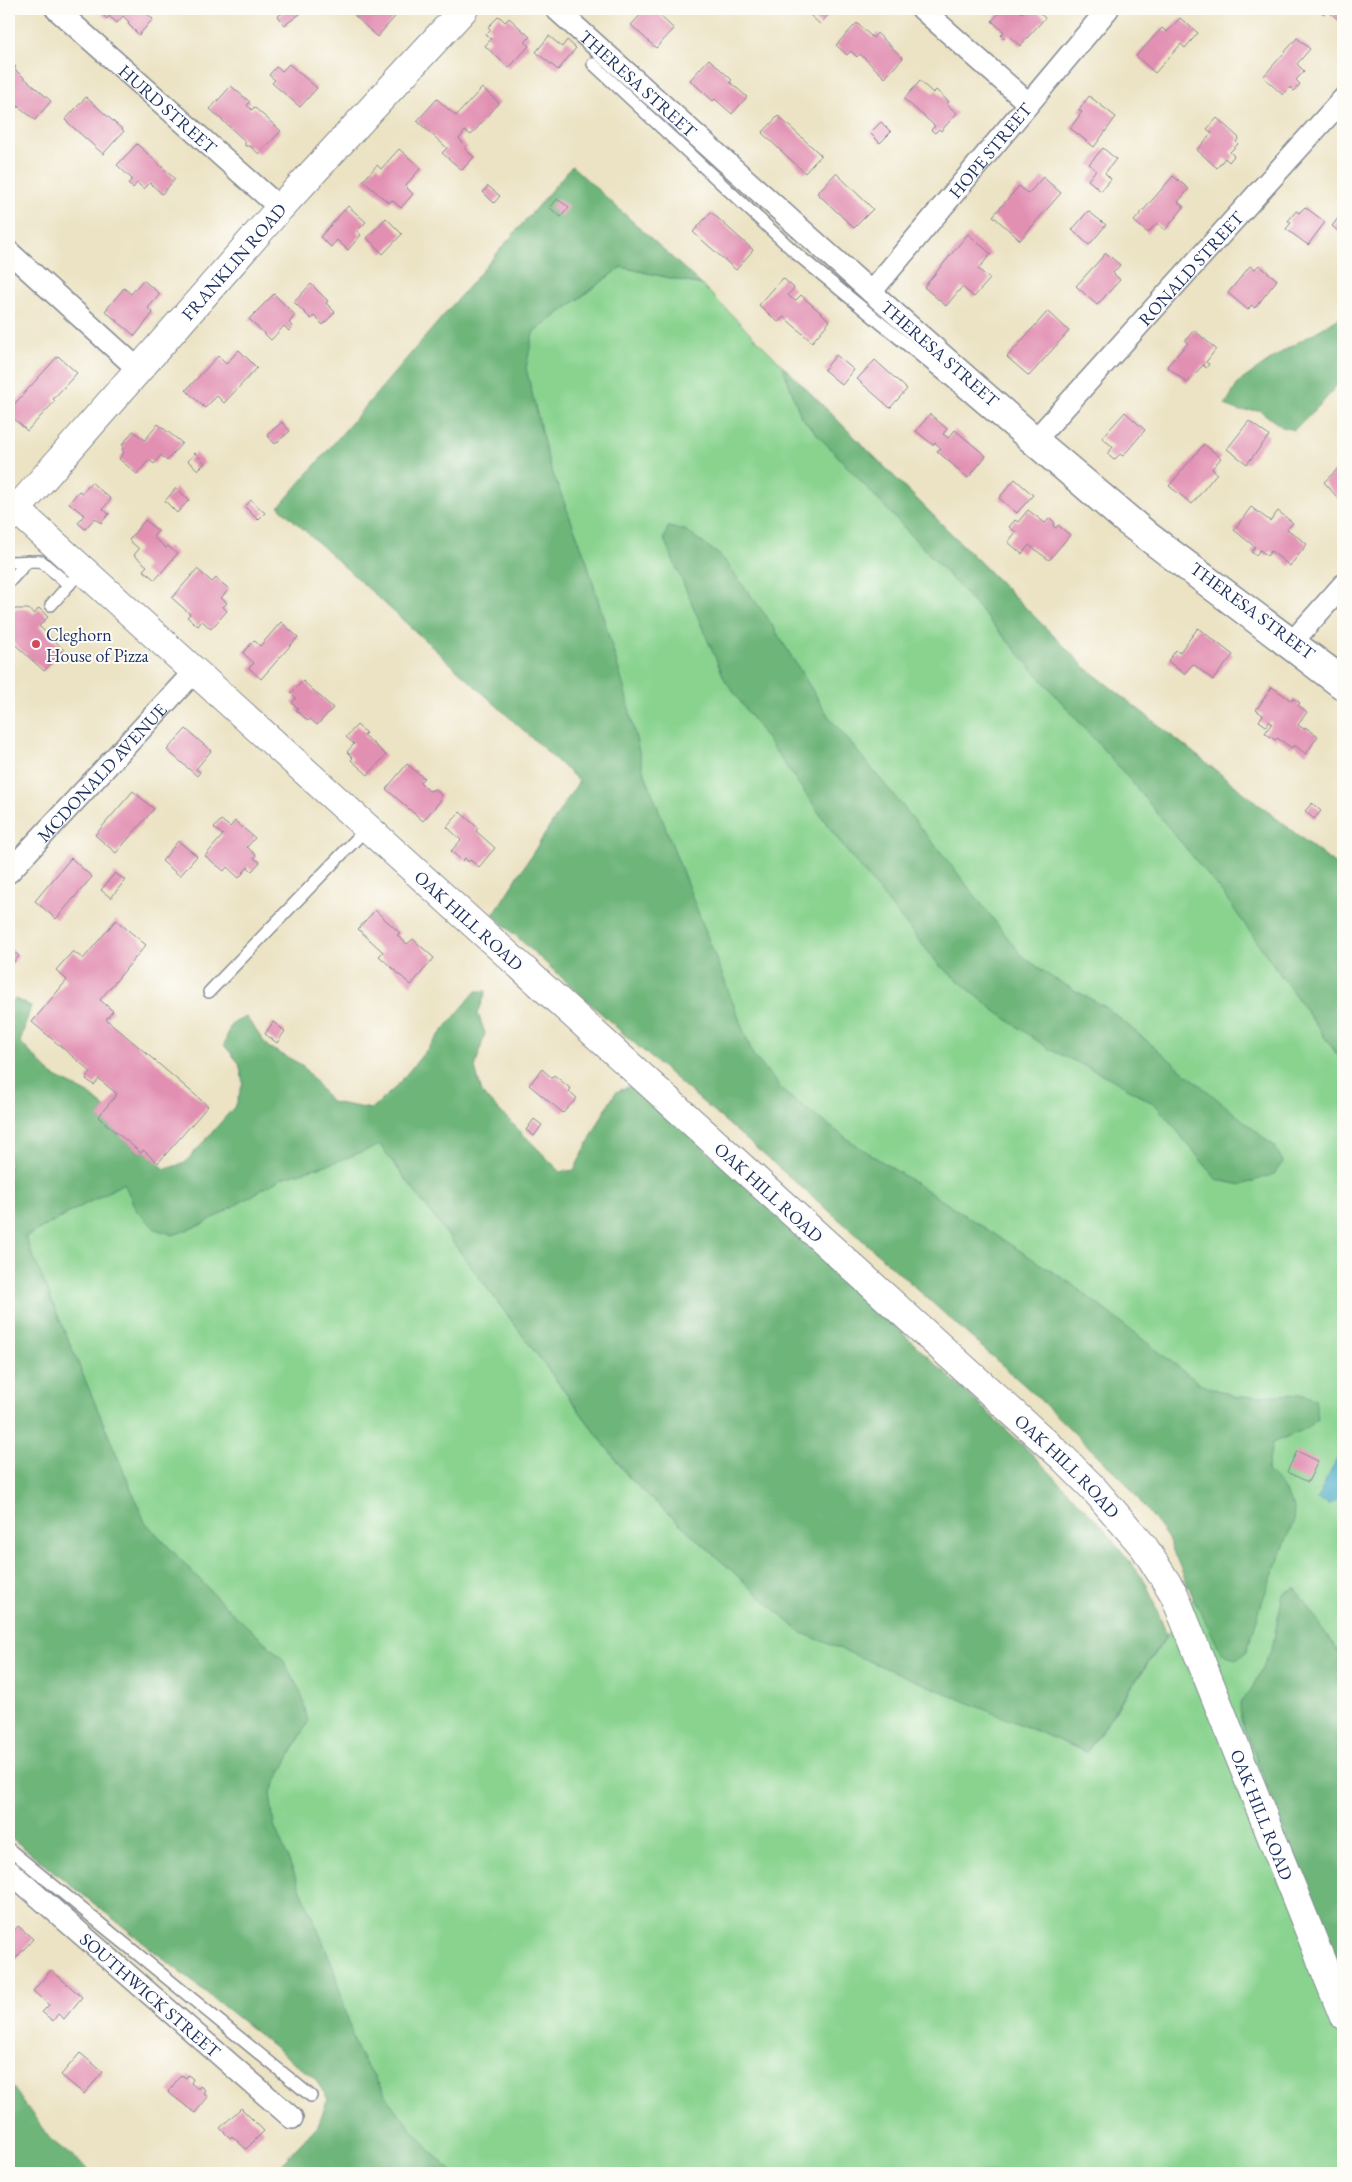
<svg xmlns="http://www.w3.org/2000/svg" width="1352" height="2182" font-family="'EB Garamond',serif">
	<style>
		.green { fill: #89d38f; stroke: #528176 }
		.forest { fill: #6eb57a; stroke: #44726c }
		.water { fill: #48acc7; stroke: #326e92 }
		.building { fill: #e290b2 }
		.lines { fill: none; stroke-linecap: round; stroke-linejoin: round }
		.lane-casing { stroke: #848991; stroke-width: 14 }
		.street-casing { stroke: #848991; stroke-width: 24 }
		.secondary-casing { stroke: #848991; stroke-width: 30 }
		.lane { stroke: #fff; stroke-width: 11 }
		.street { stroke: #fff; stroke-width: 21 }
		.secondary { stroke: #fff; stroke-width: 28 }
		.poi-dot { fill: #d1495b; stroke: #fdfcf7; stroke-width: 2 }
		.labels { text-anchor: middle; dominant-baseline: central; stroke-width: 4; stroke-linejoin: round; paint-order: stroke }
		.street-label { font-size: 18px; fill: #1b2f5e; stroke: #fdfcf7 }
		.poi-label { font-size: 18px; fill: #1b2f5e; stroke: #fdfcf7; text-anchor: start }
	</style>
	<rect width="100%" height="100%" fill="#fdfcf7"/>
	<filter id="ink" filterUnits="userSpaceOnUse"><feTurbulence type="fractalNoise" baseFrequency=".02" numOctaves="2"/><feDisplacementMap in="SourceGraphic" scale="10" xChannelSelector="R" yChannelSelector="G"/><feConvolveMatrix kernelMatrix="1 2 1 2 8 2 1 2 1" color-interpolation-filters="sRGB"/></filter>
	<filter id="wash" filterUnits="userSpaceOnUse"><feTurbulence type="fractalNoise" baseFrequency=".0096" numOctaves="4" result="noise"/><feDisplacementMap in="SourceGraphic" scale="20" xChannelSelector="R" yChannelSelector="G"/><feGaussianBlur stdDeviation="1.12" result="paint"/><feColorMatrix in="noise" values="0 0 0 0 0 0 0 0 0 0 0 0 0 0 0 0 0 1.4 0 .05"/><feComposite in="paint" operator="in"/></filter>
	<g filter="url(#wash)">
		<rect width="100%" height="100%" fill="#ece3c4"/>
		<path class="green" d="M621,267l81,18 384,383 257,203v1302h-968l-351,-936 100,-54 256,-38 251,335 456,272 166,-241 -527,-427 -217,-733z"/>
		<g class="forest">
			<path d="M572,166l130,119 -81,-18 -88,66 -7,35 23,95 37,96 39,132 18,78 110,286 33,39 67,49 217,140 129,100 38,14 64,-3 14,5 3,20 -15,11 -31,13 -5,28 14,14 13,22 -1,16 -30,76 -16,52 -11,9 -15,-8 -28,-55 -26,-60 -40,-53 -95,-92 -182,-163 -224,-193 -133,-121 86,-134 -300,-274z"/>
			<path d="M1343,316v62l-20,24 -29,28 -12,-3 -23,-17 -20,1 -14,-6 14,-23 46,-32z"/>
			<path d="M782,365l304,303 257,203v192l-119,-168 -99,-121 -159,-180 -165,-177z"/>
			<path d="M668,527l17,3 36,26 46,61 62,100 119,144 74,95 31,22 54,30 168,139 8,15 -9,12 -32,11 -25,-5 -61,-75 -46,-27 -61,-29 -55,-39 -55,-45 -95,-117 -119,-168 -61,-141z"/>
			<path d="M476,991h10l-8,23 7,19 -10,35 7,25 79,79 13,-2 30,-58 12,-20 19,-8 393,366 73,75 44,56 22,54 -81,117 -286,-120 -169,-152 -251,-335 -47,18 -49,14 -81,47 -30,11 -18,-6 -19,-19 -12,-27 -99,54 120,285 80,84 57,52 20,37 6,27 -38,71 4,32 58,139 25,87 38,58 39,46 20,18h-181l45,-48 10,-26 -13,-20 -306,-243v-832l6,-5 16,7 -11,36 32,33 37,19 16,14 -7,9 42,36 3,-3 22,19 20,-6 51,-58 7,-22 -4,-20 -15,-18 7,-21 15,-7 22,30 34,18 29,37 40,7 23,-20z"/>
			<path d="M1295,1588l48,71v317l-102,-256 -1,-17 11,-13 21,-41 11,-55z"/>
			<path d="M9,2082l41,57 43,34h-84z"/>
		</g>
		<path class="water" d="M1343,1454v43l-14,7 -12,-5 21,-42z"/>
		<g id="blocks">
			<g class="building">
				<path d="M101,9h40l12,10 -14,16 -11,-11 1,-2 -6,-6 -6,7 -8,-7 -2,3 -5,-5 2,-2z"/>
				<path d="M289,9h9l3,4 -16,12 -7,-9z"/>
				<path d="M348,9h54l-25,28z"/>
				<path d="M646,9h7l21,20 -18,19 -25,-23z"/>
				<path d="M803,9h31l-14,15z"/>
				<path d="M1002,9h15l5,4 4,-4h9l10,9 -25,28 -12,-11 -4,4 -3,-4 3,-3 -12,-11z"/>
				<path d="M1317,9h26v15l-16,-14 -3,4z"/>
				<path d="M499,16l6,6 4,-4 21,19 -5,5 4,4 -20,22 -24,-22 6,-7 -5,-4 5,-5 -3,-3z"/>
				<path d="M1180,18l18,15 -13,15 -4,-4 -26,29 -19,-17 26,-28 5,4z"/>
				<path d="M857,23l16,15 4,-5 26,25 -18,20 -25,-24 -3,3 -6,-6 -4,4 -11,-10z"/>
				<path d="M549,36l13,11 5,-7 9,8 -18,22 -22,-18z"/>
				<path d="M1297,38l13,11 -13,15 7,7 -8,9 4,4 -6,7 -4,-4 -7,8 -20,-18z"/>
				<path d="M709,59l23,21 -2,2 17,15 -15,17 -17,-15 -2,2 -23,-21z"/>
				<path d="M9,61l7,6 -2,2 37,32 -16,19 -17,-14 -2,2 -7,-6z"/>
				<path d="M289,64l28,24 -17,19 -28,-24 3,-3 -6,-5 7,-8 6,4z"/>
				<path d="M920,81l13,12 3,-3 13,12 -3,2 11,9 -16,18 -2,-2 -4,4 -4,-3 4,-4 -31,-27z"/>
				<path d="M231,86l19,16 -3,3 5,5 2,-3 27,24 -22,23 -9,-8h-5v-5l-35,-32z"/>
				<path d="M482,88l17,15 -28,32 -6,-4 -6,8 8,8 -2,2 9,8 -12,13 -20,-17 5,-5 -30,-27 20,-22 19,17z"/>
				<path d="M1089,96l27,21 -22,30 -24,-19 12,-16 -3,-2z"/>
				<path d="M86,97l38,34 -21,23 -38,-34z"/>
				<path d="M778,116l43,39 -16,18 -43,-40z"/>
				<path d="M1217,118l22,20 -3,4 2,2 -8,8 4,4 -5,6 -4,-4 -8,10 -20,-18 15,-17 -5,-4z"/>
				<path d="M881,122l10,10 -11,11 -10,-10z"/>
				<path d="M137,144l38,35 -13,15 -12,-11 -6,6 -7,-6 -4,5 -5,-4 4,-5 -15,-14z"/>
				<path d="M1103,148l13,11 -11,14 6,6 -10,12 -13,-11 8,-10 -7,-6z"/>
				<path d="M399,149l22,19 -16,18 8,8 -12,14 -9,-8 -3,3 -26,-22 14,-16 4,4z"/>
				<path d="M836,173l37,36 -19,19 -37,-35z"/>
				<path d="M1173,176l16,13 -11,13 6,5 -19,23 -8,-7 -9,10 -14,-12z"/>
				<path d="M1043,177l18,16 -41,47 -27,-24 26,-30 9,8z"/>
				<path d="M488,186l12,10 -6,7 -11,-11z"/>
				<path d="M557,199l12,8 -8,10 -11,-9z"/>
				<path d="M348,206l18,16 -9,9 4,4 -13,15 -11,-10 -6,7 -11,-10z"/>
				<path d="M1305,207l20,15 -17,23 -22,-16 5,-6 -3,-2 8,-10 3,2z"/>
				<path d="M1088,211l18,14 -17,20 -17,-15z"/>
				<path d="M711,212l42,38 -17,20 -43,-38z"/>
				<path d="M1342,213l1,1v21l-11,-9z"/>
				<path d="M386,218l16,16 -19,20 -16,-16z"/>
				<path d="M968,234l23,20 -13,15 12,10 -16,18 -12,-10 -16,19 -22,-19z"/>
				<path d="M1106,253l14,12 -7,8 7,7 -23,25 -21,-19z"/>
				<path d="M1259,265l18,15 -22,28 -4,-3 -3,5 -20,-17 22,-27 5,3z"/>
				<path d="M783,278l11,10 -6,7 7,6 6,-6 29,26 -18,21 -28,-25 -6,5 -19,-17z"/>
				<path d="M143,280l17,14 -12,14 5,5 -18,23 -30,-25 19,-23 7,6z"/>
				<path d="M311,284l17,17 -2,2 9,9 -12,13 -9,-9 -3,3 -17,-17z"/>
				<path d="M274,294l21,21 -6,8 4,4 -4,4 -5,-5 -13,14 -22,-21z"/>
				<path d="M1048,311l21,20 -40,45 -22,-19z"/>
				<path d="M1194,330l22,19 -10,13 3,2 -3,4 -3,-3 -16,18 -20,-17 21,-23 -3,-2z"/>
				<path d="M239,350l18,18 -33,35 -7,-7 -12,12 -19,-18 32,-34 8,8z"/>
				<path d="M836,355l18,15 -12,15 -18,-15z"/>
				<path d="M58,356l19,17 -24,26 2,2 -28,30 -18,-17v-4z"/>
				<path d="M875,360l32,29 -17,19 -33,-29z"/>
				<path d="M1125,412l20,18 -22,26 -3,-2 -6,6 -7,-6 6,-7 -11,-9z"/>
				<path d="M930,414l17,15 -4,5 5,4 7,-8 31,26 -18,22 -31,-27 4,-3 -6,-5 -2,2 -17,-14z"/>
				<path d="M1249,421l20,15 -22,28 -20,-15z"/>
				<path d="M282,422l8,9 -15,13 -8,-9z"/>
				<path d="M158,424l24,19 -15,18 -6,-6 -7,9 -5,-4 -12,14 -18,-15 5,-7 -2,-2 2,-3 -2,-2 11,-14 12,9z"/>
				<path d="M1204,444l17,14 -9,11 5,4 -25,31 -23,-18z"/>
				<path d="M195,453l10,10 -7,7 -10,-9z"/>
				<path d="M1343,464v40l-19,-22z"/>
				<path d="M1015,479l18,16 -16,18 -18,-15z"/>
				<path d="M91,482l20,17 -8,10 6,5 -8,9 -6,-5 -10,11 -7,-6 6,-8 -15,-12 10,-12 3,2z"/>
				<path d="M176,488l13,12 -12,13 -12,-12z"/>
				<path d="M251,500l14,13 -7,7 -13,-13z"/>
				<path d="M1251,507l19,14 8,-10 15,12 -6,6 20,15 -17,22 -19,-15 -4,5 -7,-6 -4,5 -5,-3 4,-5 -21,-17z"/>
				<path d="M1028,510l17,13 5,-5 5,5 -2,3 3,2 2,-3 12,10 -21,25 -20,-15 -7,9 -14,-12 8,-10 -7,-5 6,-7 3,2z"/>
				<path d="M145,520l13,11 -5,6 13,11 2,-2 9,8 -22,26 -12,-10 4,-4 -13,-11 5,-6 -10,-9z"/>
				<path d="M197,569l15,13 4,-4 13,11 -8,9 6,5 -4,4 4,4 -16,18 -9,-8 -4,5 -11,-9 3,-3 -18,-16z"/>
				<path d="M39,608l9,9 -9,9 25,24 -20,21 -35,-32v-23l6,-7h13l6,5z"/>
				<path d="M281,622l17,15 -37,42 -12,-11 5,-5 -11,-10 11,-13 6,6z"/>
				<path d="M1198,628l35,27 -20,25 -20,-16 -9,10 -16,-13 8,-11 3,3z"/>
				<path d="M303,681l30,27 -16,17 -7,-6 -2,2 -12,-11 2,-2 -6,-5 4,-5 -5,-5z"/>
				<path d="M1272,687l20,14 1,-3 7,5 -2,2 9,7 -9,13 6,4 1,-2 13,9 -12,18 -12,-9 -2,3 -15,-10 -2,2 -10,-7 7,-10 -3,-2 -3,5 -7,-5 4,-6 -7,-5z"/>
				<path d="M357,725l9,8 -2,2 22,20 -18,20 -17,-15 2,-2 -6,-6 7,-8 -8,-7z"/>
				<path d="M186,729l25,22 -15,18 4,3 -3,4 -30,-26z"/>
				<path d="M407,764l17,14 -4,4 9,9 7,-2 5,6 -1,6 -17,20 -37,-32z"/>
				<path d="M133,791l21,18 -38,44 -21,-18z"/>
				<path d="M1312,803l9,8 -7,8 -9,-8z"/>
				<path d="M460,812l18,16 -2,3 19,17 -16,19 -9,-7 -2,2 -3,-4 -3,3 -11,-10 10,-11 -14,-13z"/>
				<path d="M221,820l9,7 5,-6 20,17 -8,9 9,8 -2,3 6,4 -8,9 -4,-4 -9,11 -12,-11 -3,4 -19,-15 18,-21 -9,-7z"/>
				<path d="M178,841l19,15 -17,20 -18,-15z"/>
				<path d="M71,858l21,19 -36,42 -21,-18z"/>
				<path d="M115,873l10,7 -14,18 -10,-8z"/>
				<path d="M375,910l25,23 -3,2 10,9 6,-5 21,19 -23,27 -32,-29 4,-4 -25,-23z"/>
				<path d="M116,920l30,25 -46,55 13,11 -7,8 102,87 -50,57 -15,-13 -2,3 -43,-36 19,-23 -18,-15 -5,6 -8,-6 5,-7 -59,-50 35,-42 -11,-10 17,-19 10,8z"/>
				<path d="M9,947l10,9 -10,11z"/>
				<path d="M273,1022l12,9 -8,12 -12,-9z"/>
				<path d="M542,1069l10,9 2,-3 17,14 -2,2 8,7 -14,15 -34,-28z"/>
				<path d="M534,1119l8,6 -8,11 -8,-6z"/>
				<path d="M1297,1451l21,10 -10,21 -21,-10z"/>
				<path d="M18,1926l15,13 -23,26 -1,-28z"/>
				<path d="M51,1970l31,27 -18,22 -6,-5 -5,7 -11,-9 7,-7 -16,-14z"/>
				<path d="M80,2053l23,19 -19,22 -23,-19z"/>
				<path d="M181,2075l5,3 2,-3 5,4 -2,4 7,6 2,-3 5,4 -2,3 5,4 -13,16 -27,-21z"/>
				<path d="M241,2108l23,23 -18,18 -14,-13 -2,2 -10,-10z"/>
			</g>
		</g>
	</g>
	<g filter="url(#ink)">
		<use href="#blocks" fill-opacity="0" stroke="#848991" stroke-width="1"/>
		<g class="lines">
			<defs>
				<g id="lane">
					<path d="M593,64l205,191 159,131 164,141 222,169"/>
					<path d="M9,562l32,-1 28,24"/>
					<path d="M9,582l19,-21"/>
					<path d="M51,605l22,-25"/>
					<path d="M209,992l159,-165"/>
					<path d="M9,1849l302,247"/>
				</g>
				<g id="street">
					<path id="s1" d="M56,9l224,199"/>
					<path id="s2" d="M556,9l315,283 166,146 115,97 191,142"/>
					<path d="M922,9l106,94"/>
					<path d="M9,252l130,118"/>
					<path id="s3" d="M871,292l237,-283"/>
					<path id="s4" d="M1037,438l306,-339"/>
					<path d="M1294,640l49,-55"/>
					<path id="s5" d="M9,872l185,-200"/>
					<path id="s6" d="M9,1871l283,247"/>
				</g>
				<g id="secondary">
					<path id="s7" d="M9,503l1054,955 30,30 51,59 30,47 169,421"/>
					<path id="s8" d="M9,518l271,-310 184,-199"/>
				</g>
			</defs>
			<use href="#lane" class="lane-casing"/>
			<use href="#street" class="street-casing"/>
			<use href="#secondary" class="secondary-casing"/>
			<use href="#lane" class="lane"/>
			<use href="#street" class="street"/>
			<use href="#secondary" class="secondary"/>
		</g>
	</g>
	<circle class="poi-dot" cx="36" cy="644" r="5"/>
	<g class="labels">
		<g class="street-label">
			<text stroke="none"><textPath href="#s2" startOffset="111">THERESA STREET</textPath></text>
			<text stroke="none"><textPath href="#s1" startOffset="150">HURD STREET</textPath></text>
			<text stroke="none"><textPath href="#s3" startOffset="185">HOPE STREET</textPath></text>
			<text stroke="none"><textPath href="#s8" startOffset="341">FRANKLIN ROAD</textPath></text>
			<text stroke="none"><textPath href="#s4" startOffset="229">RONALD STREET</textPath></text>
			<text stroke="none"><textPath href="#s2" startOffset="516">THERESA STREET</textPath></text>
			<text stroke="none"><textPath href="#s2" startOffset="921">THERESA STREET</textPath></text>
			<text stroke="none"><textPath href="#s5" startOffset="136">MCDONALD AVENUE</textPath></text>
			<text stroke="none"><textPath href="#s7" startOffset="621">OAK HILL ROAD</textPath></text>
			<text stroke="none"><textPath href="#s7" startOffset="1026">OAK HILL ROAD</textPath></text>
			<text stroke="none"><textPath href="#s7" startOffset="1431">OAK HILL ROAD</textPath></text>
			<text stroke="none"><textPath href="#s7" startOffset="1836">OAK HILL ROAD</textPath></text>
			<text stroke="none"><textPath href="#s6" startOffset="188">SOUTHWICK STREET</textPath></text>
		</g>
		<g class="poi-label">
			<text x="46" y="634">Cleghorn<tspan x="46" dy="21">House of Pizza</tspan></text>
		</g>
	</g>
	<rect width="1352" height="2182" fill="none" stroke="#fdfcf7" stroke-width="30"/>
</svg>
